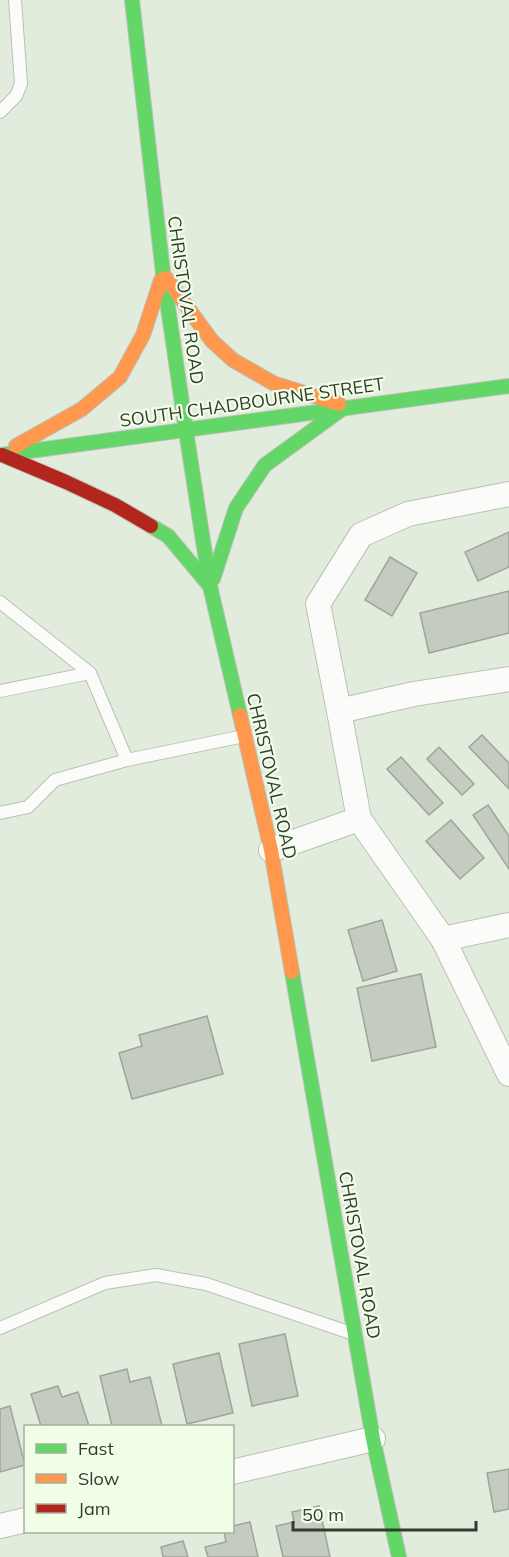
<svg xmlns="http://www.w3.org/2000/svg" width="509" height="1557" font-family="Mulish,sans-serif">
	<style>
		.building { fill: #c4cbbf; stroke: #9ea599; stroke-width: 1.5 }
		.lines { fill: none; stroke-linecap: round; stroke-linejoin: round }
		.lane-casing { stroke: #b9c1b4; stroke-width: 14 }
		.street-casing { stroke: #b9c1b4; stroke-width: 26 }
		.fast-casing { stroke: #b9c1b4; stroke-width: 16 }
		.slow-casing { stroke: #b9c1b4; stroke-width: 16 }
		.jam-casing { stroke: #b9c1b4; stroke-width: 16 }
		.lane { stroke: #fbfcfa; stroke-width: 12 }
		.street { stroke: #fbfcfa; stroke-width: 24 }
		.fast { stroke: #63d668; stroke-width: 14 }
		.slow { stroke: #ff974d; stroke-width: 14 }
		.jam { stroke: #b3261e; stroke-width: 14 }
		.labels { text-anchor: middle; dominant-baseline: central; stroke-width: 4.5; stroke-linejoin: round; paint-order: stroke }
		.street-label { font-size: 18px; fill: #343b30; stroke: #f0fee7 }
	</style>
	<rect width="100%" height="100%" fill="#e2ecdc"/>
	<g class="building">
		<path d="M509,532v35l-31,14 -13,-29z"/>
		<path d="M390,557l27,16 -25,43 -27,-16z"/>
		<path d="M509,591v42l-80,20 -9,-40z"/>
		<path d="M482,735l27,28v26l-40,-42z"/>
		<path d="M439,747l35,37 -12,11 -35,-36z"/>
		<path d="M401,757l42,46 -14,12 -42,-46z"/>
		<path d="M488,805l21,31v33l-36,-54z"/>
		<path d="M451,820l33,38 -24,21 -34,-38z"/>
		<path d="M382,920l15,51 -34,10 -15,-51z"/>
		<path d="M421,974l15,73 -64,14 -15,-73z"/>
		<path d="M207,1016l16,58 -91,25 -13,-46 23,-7 -3,-11z"/>
		<path d="M285,1334l13,62 -46,10 -13,-62z"/>
		<path d="M219,1353l14,60 -46,11 -14,-60z"/>
		<path d="M127,1369l3,13 20,-5 12,49h-50l-12,-50z"/>
		<path d="M58,1386l4,11 16,-5 11,34h-48l-10,-32z"/>
		<path d="M10,1406l15,59 -25,7v-63z"/>
		<path d="M509,1469v40l-15,3 -7,-39z"/>
		<path d="M319,1506l11,51h-47l-7,-31 18,-4 -2,-10z"/>
		<path d="M250,1522l8,35h-50l-3,-10 21,-5 -2,-10h8v-6z"/>
		<path d="M183,1541l5,16h-25l-2,-10z"/>
	</g>
	<g class="lines">
		<defs>
			<g id="lane">
				<path d="M0,112l16,-16 5,-12 -6,-84"/>
				<path d="M0,602l90,71 37,87 117,-24"/>
				<path d="M0,691l90,-18"/>
				<path d="M0,813l28,-6 27,-27 72,-20"/>
				<path d="M0,1328l105,-45 51,-8 50,9 145,49"/>
			</g>
			<g id="street">
				<path d="M339,711l-21,-107 43,-69 47,-21 101,-20"/>
				<path d="M359,819l84,120 66,135"/>
				<path d="M271,850l88,-31 -20,-108 75,-17 95,-15"/>
				<path d="M443,939l66,-14"/>
				<path d="M232,1472l141,-33"/>
				<path d="M0,1526l26,-6"/>
			</g>
			<g id="fast">
				<path d="M132,0l31,273 23,158 24,155 30,129"/>
				<path d="M0,455c170,-22 339,-47 509,-69"/>
				<path d="M151,526l17,10 42,50"/>
				<path d="M213,579l23,-71 29,-43 77,-56"/>
				<path d="M292,972l81,467 26,118"/>
			</g>
			<g id="slow">
				<path d="M166,278l46,63 21,19 40,23 66,21"/>
				<path d="M16,446l66,-37 38,-32 23,-42 18,-55"/>
				<path d="M240,715l31,135 21,122"/>
			</g>
			<path id="jam" d="M2,455l64,27 49,23 36,21"/>
		</defs>
		<use href="#lane" class="lane-casing"/>
		<use href="#street" class="street-casing"/>
		<use href="#fast" class="fast-casing"/>
		<use href="#slow" class="slow-casing"/>
		<use href="#jam" class="jam-casing"/>
		<use href="#lane" class="lane"/>
		<use href="#street" class="street"/>
		<use href="#fast" class="fast"/>
		<use href="#slow" class="slow"/>
		<use href="#jam" class="jam"/>
	</g>
	<g class="labels">
		<g class="street-label">
			<text transform="translate(186 300) rotate(82)">CHRISTOVAL ROAD</text>
			<text transform="translate(252 402) rotate(-8)">SOUTH CHADBOURNE STREET</text>
			<text transform="translate(272 776) rotate(77)">CHRISTOVAL ROAD</text>
			<text transform="translate(360 1255) rotate(80)">CHRISTOVAL ROAD</text>
		</g>
	</g>
	<rect x="24" y="1425" width="210" height="108" fill="#f0fee7" stroke="#a5b09e" stroke-width="1.5"/>
	<rect x="36" y="1444" width="30" height="9" fill="#63d668" stroke="#a5b09e" stroke-width="1.5"/>
	<text x="78" y="1455" font-size="18" fill="#343b30">Fast</text>
	<rect x="36" y="1474" width="30" height="9" fill="#ff974d" stroke="#a5b09e" stroke-width="1.5"/>
	<text x="78" y="1485" font-size="18" fill="#343b30">Slow</text>
	<rect x="36" y="1504" width="30" height="9" fill="#b3261e" stroke="#a5b09e" stroke-width="1.5"/>
	<text x="78" y="1515" font-size="18" fill="#343b30">Jam</text>
	<path d="M293 1521v9h183v-9" fill="none" stroke="#343b30" stroke-width="3"/>
	<text x="302" y="1521" font-size="18" fill="#343b30" stroke="#f0fee7" stroke-width="4.5" paint-order="stroke">50 m</text>
</svg>
